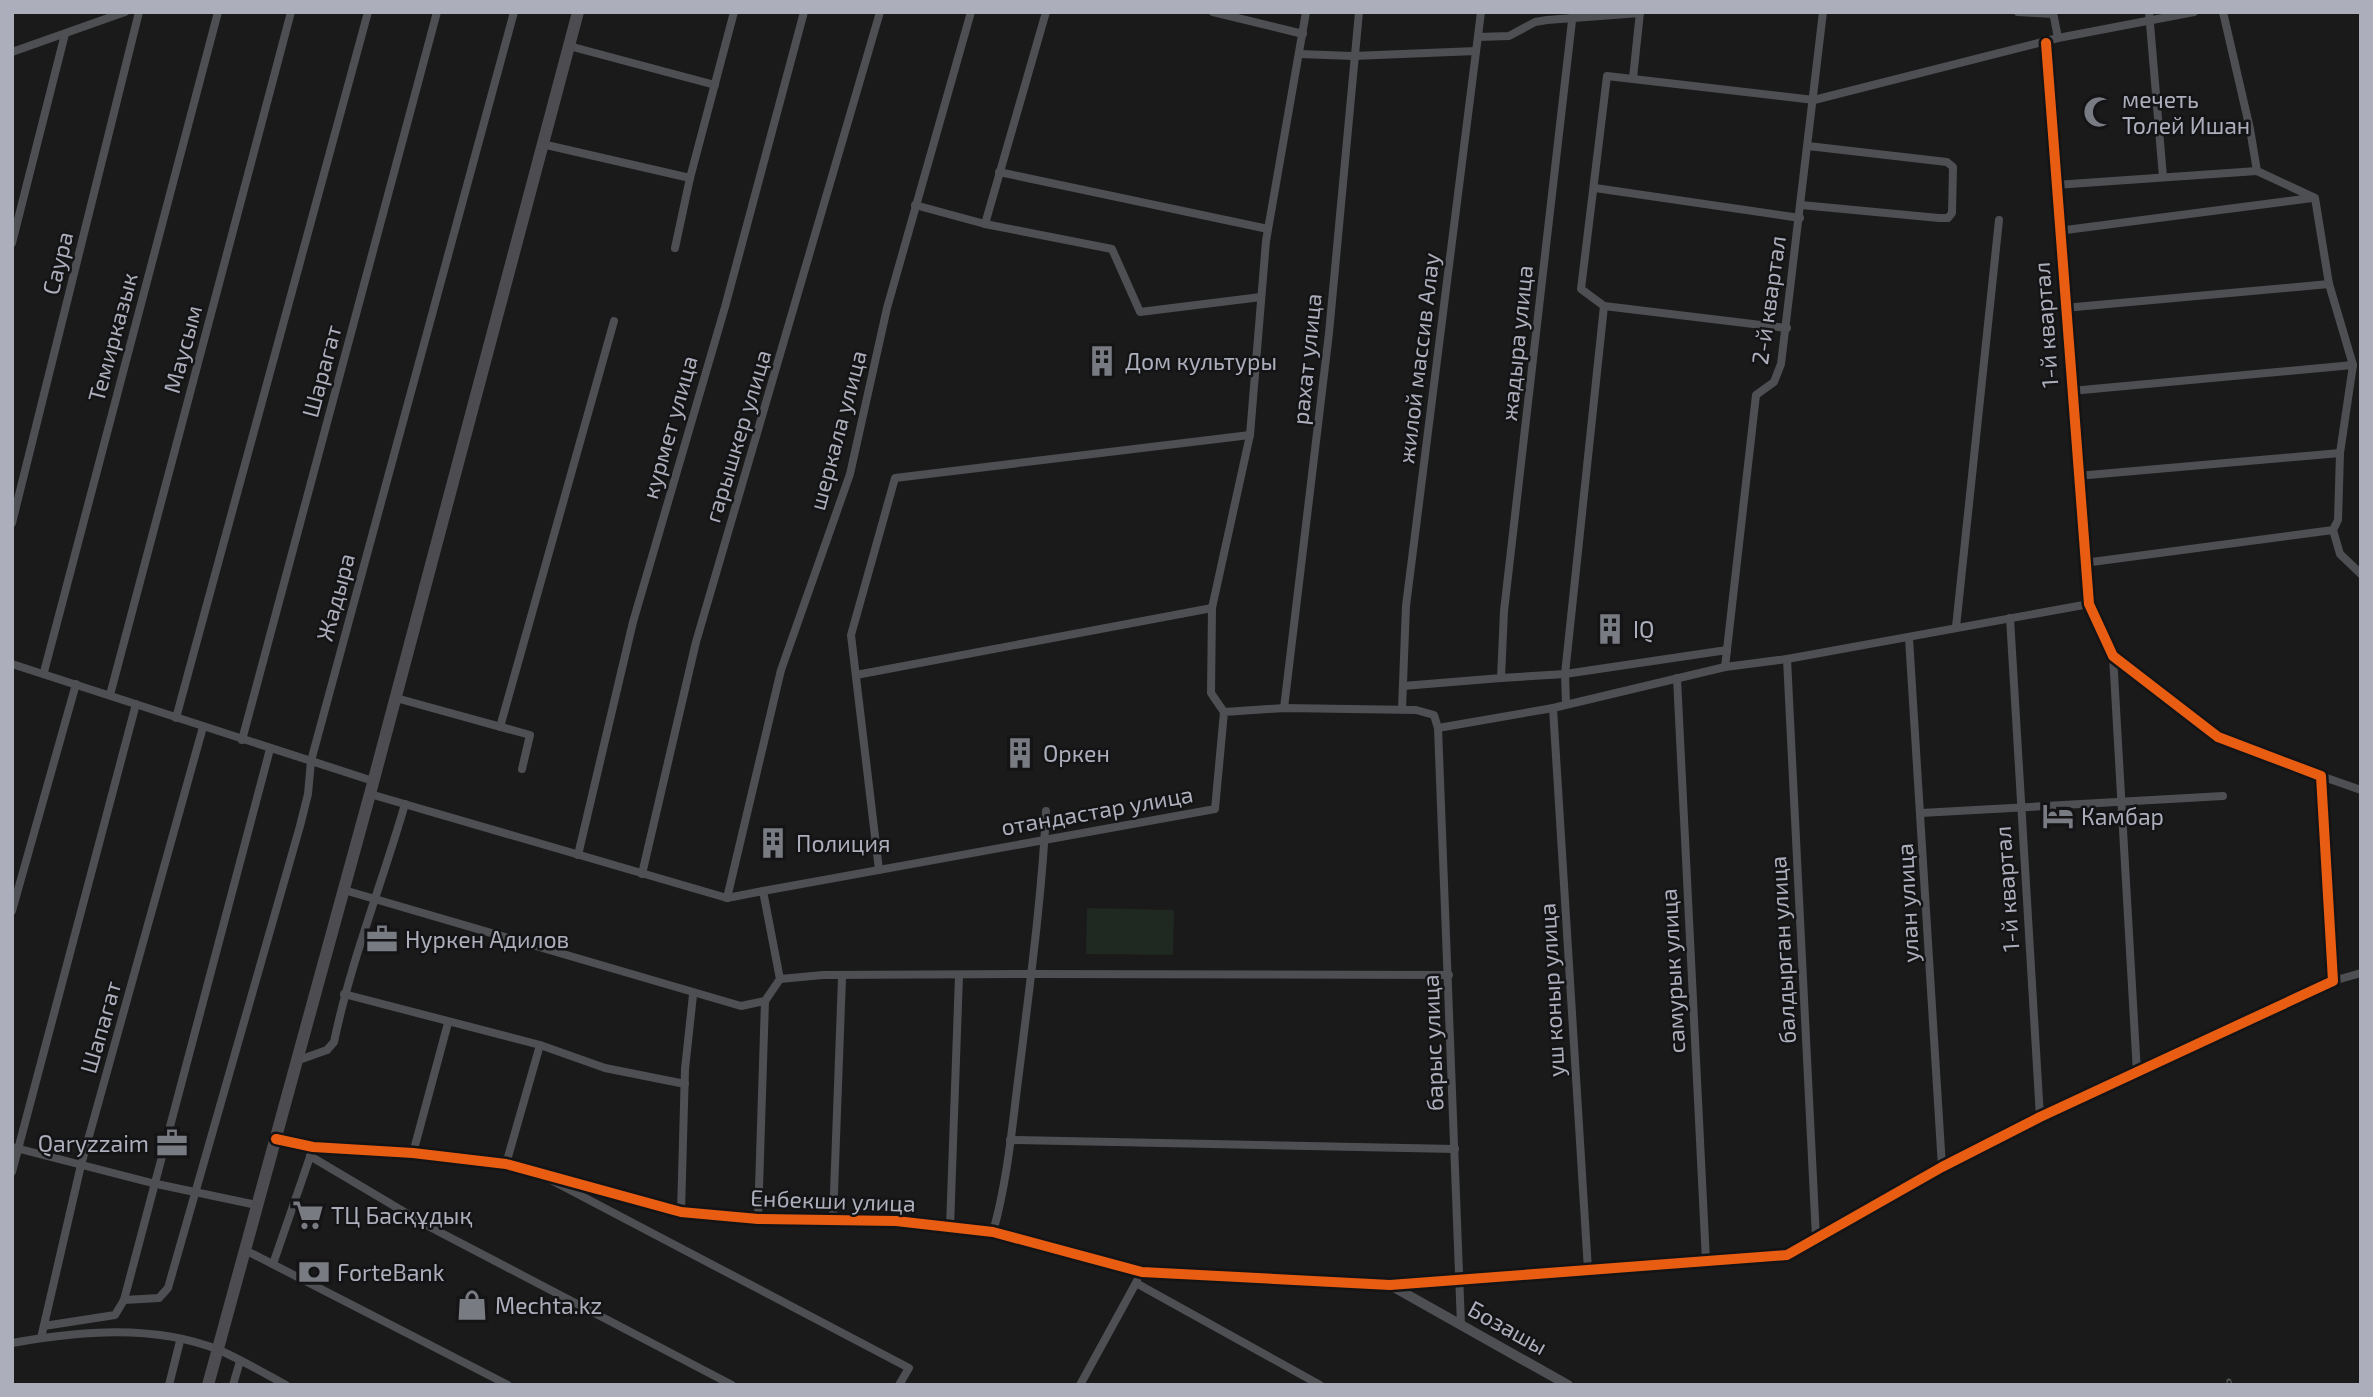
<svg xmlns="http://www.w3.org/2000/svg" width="2373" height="1397" font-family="'Exo 2',sans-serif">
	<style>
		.green { fill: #202822 }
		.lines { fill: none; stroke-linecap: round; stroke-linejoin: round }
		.minor { stroke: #4e4f53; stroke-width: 8 }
		.tertiary { stroke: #4e4f53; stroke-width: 10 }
		.secondary { stroke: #4d4d51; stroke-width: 12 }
		.rail-casing { stroke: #4e5052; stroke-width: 5 }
		.rail { stroke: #141416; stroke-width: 2.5; stroke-dasharray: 8; stroke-linecap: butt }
		.cycleway-casing { stroke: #141416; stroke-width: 15 }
		.cycleway { stroke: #e95d12; stroke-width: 10 }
		.labels { text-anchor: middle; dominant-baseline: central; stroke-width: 5; stroke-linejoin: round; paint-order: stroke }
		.poi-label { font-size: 23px; fill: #acafbb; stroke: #141416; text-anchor: start }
		.street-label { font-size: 23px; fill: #acafbb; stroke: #141416 }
	</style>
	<rect width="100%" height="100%" fill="#1a1a1a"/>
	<path class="green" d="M1087,908l87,2 -1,45 -87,-1z"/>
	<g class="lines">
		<g class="minor">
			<path d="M1213,12l90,22"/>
			<path d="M2018,12l35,2"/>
			<path d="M2053,12l5,26"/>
			<path d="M2149,12l14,165"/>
			<path d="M1478,37l31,-1 26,-14 12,-2 93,-7"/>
			<path d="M569,46l146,39"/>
			<path d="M12,52l113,-40"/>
			<path d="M1299,54l54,2 123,-5"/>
			<path d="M1633,78l7,-66"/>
			<path d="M542,144l148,34"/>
			<path d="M999,172l269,57"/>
			<path d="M2055,185l202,-14"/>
			<path d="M1595,188l205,30"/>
			<path d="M915,205l70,19 127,25 28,63 121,-15"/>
			<path d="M1801,205l138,13h9l4,-5 1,-46 -6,-5 -139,-16"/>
			<path d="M985,224l61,-212"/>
			<path d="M2058,231l254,-33"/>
			<path d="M12,243l53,-209"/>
			<path d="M675,248l15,-70 44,-166"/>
			<path d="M1604,306l183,22"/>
			<path d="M2064,308l265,-24"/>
			<path d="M2071,391l282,-26"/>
			<path d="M2077,476l263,-23"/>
			<path d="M12,523l127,-511"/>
			<path d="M2333,530l7,24 21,20"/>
			<path d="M2084,563l249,-33 5,-10 2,-67 13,-88 -24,-81 -14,-86 -58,-27 -7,-42 -27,-117"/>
			<path d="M2010,618l30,499"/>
			<path d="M1956,627l43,-407"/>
			<path d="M1909,638l33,529"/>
			<path d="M2113,656l24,417"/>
			<path d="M1787,659l29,579"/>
			<path d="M12,664l361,117"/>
			<path d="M1725,667l31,-272 18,-13 7,-18 42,-352"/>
			<path d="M44,672l174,-660"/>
			<path d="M856,675l356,-67"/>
			<path d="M1501,678l64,-4 162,-24"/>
			<path d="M1677,678l29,583"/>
			<path d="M1403,686l98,-8 3,-67 69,-599"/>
			<path d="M110,695l181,-683"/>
			<path d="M396,698l134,37 -8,34"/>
			<path d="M1566,704l-1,-30 39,-368 -23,-17 26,-213 207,24 244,-62 136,-26"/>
			<path d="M1284,708l45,-375 30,-321"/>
			<path d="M1553,708l35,562"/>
			<path d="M1402,709l4,-103 75,-594"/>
			<path d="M1224,712l-13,-19 1,-85 38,-173 16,-194 40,-229"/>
			<path d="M176,718l192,-706"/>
			<path d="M500,727l114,-406"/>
			<path d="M242,740l195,-728"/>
			<path d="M2321,776l40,14"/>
			<path d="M1921,813l302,-17"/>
			<path d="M578,855l55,-233 92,-315 79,-295"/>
			<path d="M879,870l-28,-235 44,-157 355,-43"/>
			<path d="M642,874l54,-232 184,-630"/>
			<path d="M344,890l397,116 24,-5 15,-22 -17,-88 -36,7 -357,-104"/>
			<path d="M763,891l452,-82 9,-97 60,-4 132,2 18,5 4,13"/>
			<path d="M727,898l54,-228 69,-196 37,-166 84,-296"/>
			<path d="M12,911l64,-227"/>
			<path d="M780,979l43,-4 208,-1 418,1"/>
			<path d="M2333,981l28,-8"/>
			<path d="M344,994l196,51 65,23 80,16"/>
			<path d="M296,1061l31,-11 7,-8c17,-82 48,-158 71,-238"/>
			<path d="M1010,1140l445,9"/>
			<path d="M12,1147l140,36 105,22"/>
			<path d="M413,1153l35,-130"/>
			<path d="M310,1156l118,70 304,159"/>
			<path d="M506,1164l34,-119"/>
			<path d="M12,1172l124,-468"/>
			<path d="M551,1180l358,188 -10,17"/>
			<path d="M681,1212l4,-143 8,-74"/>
			<path d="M758,1219l7,-218"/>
			<path d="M833,1219l9,-241"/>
			<path d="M950,1227l9,-251"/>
			<path d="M993,1232c16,-57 20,-116 28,-175 10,-82 21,-163 25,-246"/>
			<path d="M245,1250l263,135"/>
			<path d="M273,1264l39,-113"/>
			<path d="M1136,1283l184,102"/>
			<path d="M1390,1285l397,-30 155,-88 98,-50 293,-136 -12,-205 -103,-39 -105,-81 -24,-52 -43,-561"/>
			<path d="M124,1300l146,-551"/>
			<path d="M1461,1325l-23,-597 115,-20 172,-41 62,-8 302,-55"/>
			<path d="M44,1326l71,-11 9,-15 35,-2 9,-10 132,-462 8,-32 3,-33 203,-749"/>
			<path d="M41,1338l40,-173 122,-438"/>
			<path d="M12,1343c67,-12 142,-19 207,7 23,10 45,23 67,35"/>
			<path d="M169,1385l11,-44"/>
			<path d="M233,1385l7,-24"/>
			<path d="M1080,1385l57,-104"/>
		</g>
		<path class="tertiary" d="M276,1139l37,8 100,6 93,11 175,48 77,7 138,2 97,11 149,40 248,13 178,100"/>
		<path class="secondary" d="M208,1385l162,-591 208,-782"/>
		<defs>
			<path id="rail" d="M2229,1381l1,4"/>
		</defs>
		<use href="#rail" class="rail-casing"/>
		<use href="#rail" class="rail"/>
		<defs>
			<path id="cycleway" d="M276,1139l37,8 100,6 93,11 175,48 77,7 138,2 97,11 149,40 248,13 397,-30 155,-88 98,-50 293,-136 -12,-205 -103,-39 -105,-81 -24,-52 -43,-561"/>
		</defs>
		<use href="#cycleway" class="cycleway-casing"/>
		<use href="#cycleway" class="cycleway"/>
	</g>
	<defs>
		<symbol id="mosque-bare" viewBox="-9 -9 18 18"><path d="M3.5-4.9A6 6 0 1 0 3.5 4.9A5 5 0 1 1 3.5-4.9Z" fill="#797b83" stroke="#141416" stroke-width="2.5" paint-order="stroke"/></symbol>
		<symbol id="building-bare" viewBox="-9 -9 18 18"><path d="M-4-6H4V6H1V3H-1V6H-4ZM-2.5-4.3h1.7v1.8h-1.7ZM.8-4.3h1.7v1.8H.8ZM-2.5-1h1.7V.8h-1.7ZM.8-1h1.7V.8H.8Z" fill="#797b83" stroke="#141416" stroke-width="2.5" paint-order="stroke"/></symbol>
		<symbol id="hotel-bare" viewBox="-9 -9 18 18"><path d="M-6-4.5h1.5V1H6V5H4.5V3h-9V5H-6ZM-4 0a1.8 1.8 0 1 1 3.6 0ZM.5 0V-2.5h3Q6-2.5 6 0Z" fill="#797b83" stroke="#141416" stroke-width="2.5" paint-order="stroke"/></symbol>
		<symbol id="office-bare" viewBox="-9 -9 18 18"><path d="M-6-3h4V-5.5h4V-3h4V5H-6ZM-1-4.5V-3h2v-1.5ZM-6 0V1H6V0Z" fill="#797b83" stroke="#141416" stroke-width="2.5" paint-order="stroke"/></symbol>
		<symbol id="supermarket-bare" viewBox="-9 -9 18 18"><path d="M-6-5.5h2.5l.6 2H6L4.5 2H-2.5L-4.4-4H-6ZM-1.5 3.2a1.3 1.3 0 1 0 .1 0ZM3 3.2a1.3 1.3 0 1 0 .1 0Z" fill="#797b83" stroke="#141416" stroke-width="2.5" paint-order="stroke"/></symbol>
		<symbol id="bank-bare" viewBox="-9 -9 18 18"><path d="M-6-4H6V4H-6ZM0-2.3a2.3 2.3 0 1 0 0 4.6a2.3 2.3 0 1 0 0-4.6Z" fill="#797b83" stroke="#141416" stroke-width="2.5" paint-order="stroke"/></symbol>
		<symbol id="shop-bare" viewBox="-9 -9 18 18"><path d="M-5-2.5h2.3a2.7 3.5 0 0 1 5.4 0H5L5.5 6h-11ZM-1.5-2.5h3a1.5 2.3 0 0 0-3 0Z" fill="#797b83" stroke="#141416" stroke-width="2.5" paint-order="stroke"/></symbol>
	</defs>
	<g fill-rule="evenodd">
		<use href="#mosque-bare" x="2077" y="90" width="44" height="44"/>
		<use href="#building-bare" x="1080" y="339" width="44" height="44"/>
		<use href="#building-bare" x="1588" y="607" width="44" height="44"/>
		<use href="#building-bare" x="998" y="731" width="44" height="44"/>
		<use href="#hotel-bare" x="2036" y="794" width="44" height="44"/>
		<use href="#building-bare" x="751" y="821" width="44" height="44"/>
		<use href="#office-bare" x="360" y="917" width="44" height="44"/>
		<use href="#office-bare" x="150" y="1121" width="44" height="44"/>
		<use href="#supermarket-bare" x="286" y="1193" width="44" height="44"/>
		<use href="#bank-bare" x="292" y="1250" width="44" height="44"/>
		<use href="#shop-bare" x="450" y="1283" width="44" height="44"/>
	</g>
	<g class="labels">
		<g class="poi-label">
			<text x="2122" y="99">мечеть<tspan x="2122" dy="26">Толей Ишан</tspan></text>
			<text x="1125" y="361">Дом культуры</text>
			<text x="1633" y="629">IQ</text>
			<text x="1043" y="753">Оркен</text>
			<text x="2081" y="816">Камбар</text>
			<text x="796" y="843">Полиция</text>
			<text x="405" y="939">Нуркен Адилов</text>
			<text x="149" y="1143" text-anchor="end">Qaryzzaim</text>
			<text x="331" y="1215">ТЦ Басқұдық</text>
			<text x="337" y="1272">ForteBank</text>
			<text x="495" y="1305">Mechta.kz</text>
		</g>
		<g class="street-label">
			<text transform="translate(57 263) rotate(-76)">Саура</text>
			<text transform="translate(1768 300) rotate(-82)">2-й квартал</text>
			<text transform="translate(2045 325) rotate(-94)">1-й квартал</text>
			<text transform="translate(112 337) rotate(-75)">Темирказык</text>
			<text transform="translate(1516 343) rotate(-84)">жадыра улица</text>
			<text transform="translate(182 349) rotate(-75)">Маусым</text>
			<text transform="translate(1418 358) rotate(-83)">жилой массив Алау</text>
			<text transform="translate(1306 359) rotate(-84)">рахат улица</text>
			<text transform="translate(321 371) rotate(-75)">Шарагат</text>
			<text transform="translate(669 427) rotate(-74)">курмет улица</text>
			<text transform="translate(837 430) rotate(-75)">шеркала улица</text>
			<text transform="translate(737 436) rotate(-73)">гарышкер улица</text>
			<text transform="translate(335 597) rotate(-75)">Жадыра</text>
			<text transform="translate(1097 810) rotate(-10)">отандастар улица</text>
			<text transform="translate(2006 889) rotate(-94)">1-й квартал</text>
			<text transform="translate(1907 903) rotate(-93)">улан улица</text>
			<text transform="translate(1782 950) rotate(-93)">балдырган улица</text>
			<text transform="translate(1672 971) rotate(-93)">самурык улица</text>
			<text transform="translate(1551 990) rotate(-93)">уш коныр улица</text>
			<text transform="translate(100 1027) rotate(-74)">Шапагат</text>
			<text transform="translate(1432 1043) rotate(-92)">барыс улица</text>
			<text transform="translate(833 1200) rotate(2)">Енбекши улица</text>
			<text transform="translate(1508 1327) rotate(29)">Бозашы</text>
		</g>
	</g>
	<rect width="2373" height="1397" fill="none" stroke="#acafbb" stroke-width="28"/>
</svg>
